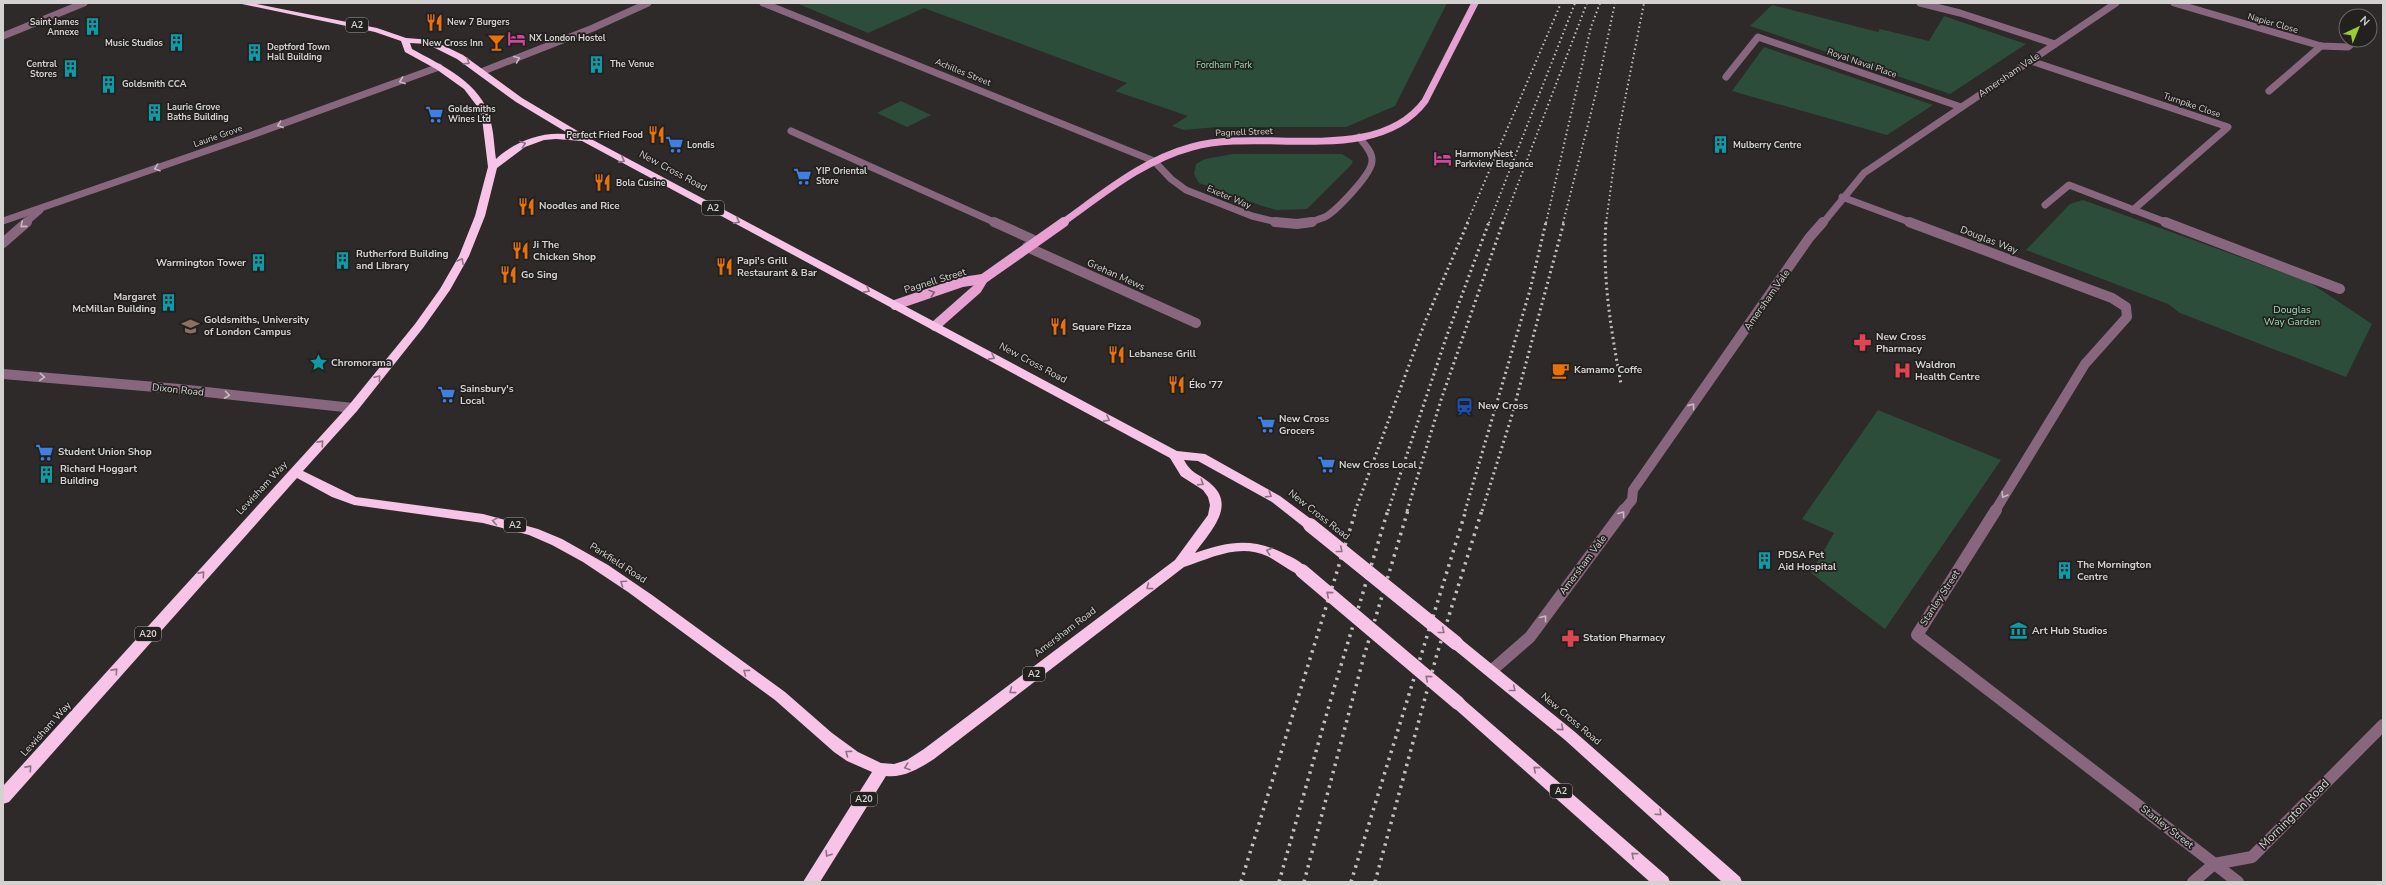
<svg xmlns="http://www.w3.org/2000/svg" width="2386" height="885" font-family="'Nunito Sans',sans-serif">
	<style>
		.green { fill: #2c4d39 }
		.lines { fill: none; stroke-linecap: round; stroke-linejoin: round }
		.minor-far2 { stroke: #88667e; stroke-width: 7 }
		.minor-far1 { stroke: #88667e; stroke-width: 10 }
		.minor { stroke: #88667e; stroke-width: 12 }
		.major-far1 { stroke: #e6a0d1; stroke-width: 7 }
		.major { stroke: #e6a0d1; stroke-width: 10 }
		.highway { fill: #f7c4e7; fill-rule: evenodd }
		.rail-far2 { stroke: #c3c1c0; stroke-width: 2; stroke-dasharray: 1.5 3; stroke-linecap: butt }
		.rail-far1 { stroke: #c3c1c0; stroke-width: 3; stroke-dasharray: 2 3.5; stroke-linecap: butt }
		.rail { stroke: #c3c1c0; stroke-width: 3.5; stroke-dasharray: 2.5 5; stroke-linecap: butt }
		.highway-bridge { stroke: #f7c4e7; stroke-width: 14 }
		.oneway { stroke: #c5bcc0 }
		.oneway2 { stroke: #8d7283 }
		.oneway3 { stroke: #846078 }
		.labels { text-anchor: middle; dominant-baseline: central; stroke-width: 3.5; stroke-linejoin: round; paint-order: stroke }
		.far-poi-label { font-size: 9px; font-weight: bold; fill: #d4d2d1; stroke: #23211f; text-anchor: start }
		.far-street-label { font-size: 9px; fill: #d4d2d1; stroke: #23211f }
		.shield { fill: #23211f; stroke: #9f9d9c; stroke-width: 1 }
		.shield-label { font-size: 9px; font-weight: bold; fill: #d4d2d1 }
		.far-park-label { font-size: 9px; fill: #98ddb2; stroke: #23211f }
		.street-label { font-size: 10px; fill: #d4d2d1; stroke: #23211f }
		.poi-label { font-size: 10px; font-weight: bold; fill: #d4d2d1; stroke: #23211f; text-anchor: start }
		.park-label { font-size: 10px; fill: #98ddb2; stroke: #23211f }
		.near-street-label { font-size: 12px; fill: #d4d2d1; stroke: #23211f }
	</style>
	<rect width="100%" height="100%" fill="#2d2a29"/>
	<g class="green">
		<path d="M796,3h651l-52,103 -49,21h-130l-32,3 -12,-4 16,-10 -73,-25 12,-8 -203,-75 -56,25z"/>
		<path d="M1772,5l106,27 2,-3 49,12 15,-25 82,28 -76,50 -200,-68z"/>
		<path d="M1764,47l169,58 -46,30 -155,-44z"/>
		<path d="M901,101l30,14 -24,12 -30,-14z"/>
		<path d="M1233,154h109l11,7 -2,4 -44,44 -31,1 -14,-4 -63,-23 -5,-9 2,-10 9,-5z"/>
		<path d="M2083,200l226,82 63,42 -26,53 -166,-64 -12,-9 -142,-54 44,-46z"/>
		<path d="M1878,410l123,50 -116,169 -74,-56 23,-40 -32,-14z"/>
	</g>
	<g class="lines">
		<g class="minor-far2">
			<path d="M763,3l391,158 17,18 15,11 66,26 29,7"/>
			<path d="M1920,3l40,10 95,31"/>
			<path d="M2174,3l147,43 27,1 9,-7"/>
			<path d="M3,36l81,-33"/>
			<path d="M2031,61l197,66 -95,83"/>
			<path d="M481,72l112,-44 55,-25"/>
			<path d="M1726,77l32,-40 203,70"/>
			<path d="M2269,91l52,-45"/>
			<path d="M791,131l205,92"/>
			<path d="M1842,197l70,26"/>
			<path d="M2045,205l24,-20 99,38"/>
			<path d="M3,221l249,-86 187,-68"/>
			<path d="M25,223l15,-13"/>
			<path d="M1304,223c7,-1 14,-3 21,-6 11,-6 47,-43 47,-56 1,-9 -8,-17 -13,-24"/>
			<path d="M1823,223l41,-50 252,-170"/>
		</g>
		<g class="minor-far1">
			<path d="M994,222l42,19"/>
			<path d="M1275,222l22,2 15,-2"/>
			<path d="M1909,222l203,76 14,9 1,10 -42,47 -90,147"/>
			<path d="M2165,222l175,67"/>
			<path d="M3,243l24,-21"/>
			<path d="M1027,247l169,76"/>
			<path d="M3,374l176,15 174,19"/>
			<path d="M1623,511l9,-11 1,-10 176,-252 14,-16"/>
		</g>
		<g class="minor">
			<path d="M1996,510l-79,125 321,247"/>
			<path d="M1491,671l39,-34 94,-127"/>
			<path d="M2193,882l21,-18 38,-7 131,-132"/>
		</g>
		<path class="major-far1" d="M1062,223c41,-29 81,-63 130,-76 70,-20 184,20 233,-46l50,-98"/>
		<g class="major">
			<path d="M895,305l67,-23 21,-3"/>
			<path d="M935,326l42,-37 6,-10 81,-57"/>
		</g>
		<g class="highway">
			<path d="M237,3h15l125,25 29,10 26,2 31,15 59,43 69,41 586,312 28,3 75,42 35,26 1,3 -1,3h-10l-33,-26 -74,-41 -14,-1c8,15 15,13 27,24 26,22 -2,49 -16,69 35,-12 58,-16 92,2 7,3 18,9 22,16l-2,3 -5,2c-12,-4 -23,-14 -35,-20 -28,-13 -56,2 -83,11l-250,192c-14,9 -30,19 -48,17l-66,106h-17l69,-110 -25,-11 -13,-9 -59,-52 -147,-108 -45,-30 -31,-17 -23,-10 -46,-12 -129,-18 -22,-8 -35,-19 -288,324 -6,2v-18l346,-381 66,-81 25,-35 19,-33 16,-40 13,-49 -6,-49 -5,-12 -13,-17 -28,-20 -31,-17 -4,-11 -26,-9zM410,43l17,1 30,15 59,43 55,33c-26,-5 -56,6 -75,24 -2,-13 -2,-27 -6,-40 -8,-36 -49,-54 -78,-70zM556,139l26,2 588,317 11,18 22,14 5,7 2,8 -2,10 -33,45 -251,189 -17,11 -13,4 -13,-1 -23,-11 -26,-19 -47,-41 -133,-97 -44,-30 -46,-26 -24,-10 -55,-15 -127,-17 -53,-26 54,-60 66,-83 27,-38 19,-34 16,-40 12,-48 28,-21 19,-7z"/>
			<path d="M1456,638l5,1 114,93 165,145 2,5h-20l-157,-142 -114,-93 -2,-4 2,-4z"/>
			<path d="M1458,697l5,2 205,178 2,5h-20l-197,-175 -2,-4 2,-4z"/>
		</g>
		<g class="rail-far2">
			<path d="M1467,223l94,-220"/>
			<path d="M1489,223l86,-220"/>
			<path d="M1503,223l84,-220"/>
			<path d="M1546,223l45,-196 9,-24"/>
			<path d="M1563,223l33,-130 19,-90"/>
			<path d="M1606,223l12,-88 26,-132"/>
		</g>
		<g class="rail-far1">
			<path d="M1606,222c-4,55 5,108 15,162"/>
			<path d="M1355,511l70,-189 43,-100"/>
			<path d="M1388,511l58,-173 43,-116"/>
			<path d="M1407,511l34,-111 62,-178"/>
			<path d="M1465,511l65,-221 16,-68"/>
			<path d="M1482,511l30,-96 52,-193"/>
		</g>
		<g class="rail">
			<path d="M1241,882l115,-372"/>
			<path d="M1279,882l53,-187 56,-185"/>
			<path d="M1304,882l60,-226 44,-146"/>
			<path d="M1351,882l115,-372"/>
			<path d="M1375,882l62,-228 45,-144"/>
		</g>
		<g class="highway-bridge">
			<path d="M1310,525l146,118"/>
			<path d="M1302,571l156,132"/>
		</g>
	</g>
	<defs><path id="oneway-chevron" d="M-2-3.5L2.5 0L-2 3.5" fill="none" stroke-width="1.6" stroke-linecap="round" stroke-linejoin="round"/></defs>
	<g class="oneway">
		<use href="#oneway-chevron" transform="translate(517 59) rotate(-22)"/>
		<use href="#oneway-chevron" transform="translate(402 81) rotate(160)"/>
		<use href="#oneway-chevron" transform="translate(280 125) rotate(160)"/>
		<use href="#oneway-chevron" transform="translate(157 168) rotate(161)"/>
		<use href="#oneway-chevron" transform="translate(23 225) rotate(139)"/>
		<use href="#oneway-chevron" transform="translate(42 377) rotate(4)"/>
		<use href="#oneway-chevron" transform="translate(227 395) rotate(7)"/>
		<use href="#oneway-chevron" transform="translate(1692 406) rotate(-55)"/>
		<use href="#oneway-chevron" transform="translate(2004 495) rotate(121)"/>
		<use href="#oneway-chevron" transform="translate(1622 514) rotate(-53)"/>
		<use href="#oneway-chevron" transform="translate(1544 618) rotate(-53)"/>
	</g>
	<g class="oneway2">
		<use href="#oneway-chevron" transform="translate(467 62) rotate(34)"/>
		<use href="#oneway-chevron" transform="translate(523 144) rotate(-20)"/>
		<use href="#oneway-chevron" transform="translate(622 160) rotate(28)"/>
		<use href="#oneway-chevron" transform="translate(737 221) rotate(27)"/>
		<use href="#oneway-chevron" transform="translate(461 261) rotate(-61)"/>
		<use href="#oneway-chevron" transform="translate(867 290) rotate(28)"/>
		<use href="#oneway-chevron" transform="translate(992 357) rotate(28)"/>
		<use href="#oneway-chevron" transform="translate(378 378) rotate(-50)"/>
		<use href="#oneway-chevron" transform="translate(1107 419) rotate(28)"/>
		<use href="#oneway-chevron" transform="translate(321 443) rotate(-48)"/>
		<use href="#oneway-chevron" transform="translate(1201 483) rotate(32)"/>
		<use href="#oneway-chevron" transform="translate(1269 495) rotate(32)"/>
		<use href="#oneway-chevron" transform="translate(495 521) rotate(-171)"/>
		<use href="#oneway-chevron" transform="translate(1340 550) rotate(39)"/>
		<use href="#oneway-chevron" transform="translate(1269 551) rotate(-161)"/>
		<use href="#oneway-chevron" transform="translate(202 574) rotate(-48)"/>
		<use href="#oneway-chevron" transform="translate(623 583) rotate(-145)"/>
		<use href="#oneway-chevron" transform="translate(1149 587) rotate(143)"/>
		<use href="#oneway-chevron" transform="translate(1329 594) rotate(-140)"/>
		<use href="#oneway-chevron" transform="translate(1442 631) rotate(39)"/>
		<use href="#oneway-chevron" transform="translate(115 671) rotate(-48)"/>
		<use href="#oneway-chevron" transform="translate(746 672) rotate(-144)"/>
		<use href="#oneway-chevron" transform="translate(1428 678) rotate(-140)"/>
		<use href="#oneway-chevron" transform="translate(1513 689) rotate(39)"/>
		<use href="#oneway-chevron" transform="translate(1012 691) rotate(143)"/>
		<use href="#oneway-chevron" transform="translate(1561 728) rotate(40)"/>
		<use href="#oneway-chevron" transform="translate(848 753) rotate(-144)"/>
		<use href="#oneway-chevron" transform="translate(907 767) rotate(161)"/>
		<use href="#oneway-chevron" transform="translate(29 768) rotate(-48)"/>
		<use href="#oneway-chevron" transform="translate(1536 769) rotate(-139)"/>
		<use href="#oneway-chevron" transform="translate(1659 813) rotate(42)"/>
		<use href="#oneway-chevron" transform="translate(828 854) rotate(122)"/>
		<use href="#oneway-chevron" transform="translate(1634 855) rotate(-138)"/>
	</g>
	<use class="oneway3" href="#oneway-chevron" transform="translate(932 293) rotate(-18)"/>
	<defs>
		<symbol id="restaurant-bare" viewBox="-9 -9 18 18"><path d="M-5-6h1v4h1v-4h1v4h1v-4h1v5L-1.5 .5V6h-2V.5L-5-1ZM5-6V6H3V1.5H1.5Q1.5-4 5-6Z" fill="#e8710a" stroke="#23211f" stroke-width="2.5" paint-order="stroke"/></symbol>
		<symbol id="building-bare" viewBox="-9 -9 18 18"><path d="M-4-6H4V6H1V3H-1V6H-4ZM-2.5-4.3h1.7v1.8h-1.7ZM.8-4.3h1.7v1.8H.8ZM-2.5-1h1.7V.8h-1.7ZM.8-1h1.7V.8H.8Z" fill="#0f9aa8" stroke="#23211f" stroke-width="2.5" paint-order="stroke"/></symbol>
		<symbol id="hotel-bare" viewBox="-9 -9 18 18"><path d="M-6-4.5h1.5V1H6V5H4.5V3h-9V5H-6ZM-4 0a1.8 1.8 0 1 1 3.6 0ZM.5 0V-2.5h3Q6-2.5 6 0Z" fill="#d1479c" stroke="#23211f" stroke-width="2.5" paint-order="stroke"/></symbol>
		<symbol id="bar-bare" viewBox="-9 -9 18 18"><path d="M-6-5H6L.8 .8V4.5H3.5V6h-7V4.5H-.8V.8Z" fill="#e8710a" stroke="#23211f" stroke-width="2.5" paint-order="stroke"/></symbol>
		<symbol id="supermarket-bare" viewBox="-9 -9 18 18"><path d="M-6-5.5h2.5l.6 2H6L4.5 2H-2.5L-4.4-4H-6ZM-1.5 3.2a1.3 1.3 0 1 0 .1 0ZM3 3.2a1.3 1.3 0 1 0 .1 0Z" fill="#3f7fe0" stroke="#23211f" stroke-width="2.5" paint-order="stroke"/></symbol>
		<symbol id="university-bare" viewBox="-9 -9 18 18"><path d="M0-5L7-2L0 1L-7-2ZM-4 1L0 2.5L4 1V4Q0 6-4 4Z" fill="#8d6e63" stroke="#23211f" stroke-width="2.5" paint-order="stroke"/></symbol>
		<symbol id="pharmacy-bare" viewBox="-9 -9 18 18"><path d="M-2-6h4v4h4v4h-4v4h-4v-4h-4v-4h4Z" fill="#e0444e" stroke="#23211f" stroke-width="2.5" paint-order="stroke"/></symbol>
		<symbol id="sight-bare" viewBox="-9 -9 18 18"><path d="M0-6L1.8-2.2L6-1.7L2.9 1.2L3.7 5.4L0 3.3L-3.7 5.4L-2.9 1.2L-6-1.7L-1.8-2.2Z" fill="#0f9aa8" stroke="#23211f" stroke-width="2.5" paint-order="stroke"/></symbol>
		<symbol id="cafe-bare" viewBox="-9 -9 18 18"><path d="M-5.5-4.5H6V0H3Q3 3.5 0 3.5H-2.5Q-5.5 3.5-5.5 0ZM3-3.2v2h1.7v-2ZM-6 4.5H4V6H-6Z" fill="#e8710a" stroke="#23211f" stroke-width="2.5" paint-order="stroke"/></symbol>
		<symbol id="hospital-bare" viewBox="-9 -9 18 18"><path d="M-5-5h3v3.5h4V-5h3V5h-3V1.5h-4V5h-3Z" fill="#e0444e" stroke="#23211f" stroke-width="2.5" paint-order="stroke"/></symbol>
		<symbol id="station-bare" viewBox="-9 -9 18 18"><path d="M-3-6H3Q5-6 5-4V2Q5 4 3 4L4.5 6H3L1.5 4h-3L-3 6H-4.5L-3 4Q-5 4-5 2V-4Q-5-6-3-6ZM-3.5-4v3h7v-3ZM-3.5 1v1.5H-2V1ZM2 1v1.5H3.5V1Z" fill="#1a4fb4" stroke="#23211f" stroke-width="2.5" paint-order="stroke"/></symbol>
		<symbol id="museum-bare" viewBox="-9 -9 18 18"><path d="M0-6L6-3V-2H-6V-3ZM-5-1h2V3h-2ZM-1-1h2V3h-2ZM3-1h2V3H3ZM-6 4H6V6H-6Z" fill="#0f9aa8" stroke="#23211f" stroke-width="2.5" paint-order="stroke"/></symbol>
	</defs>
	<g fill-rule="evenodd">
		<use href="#restaurant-bare" x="422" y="10" width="25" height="25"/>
		<use href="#building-bare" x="80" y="14" width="25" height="25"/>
		<use href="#hotel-bare" x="504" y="26" width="25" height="25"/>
		<use href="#building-bare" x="164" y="30" width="25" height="25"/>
		<use href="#bar-bare" x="484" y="30" width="25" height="25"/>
		<use href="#building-bare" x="242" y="40" width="25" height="25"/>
		<use href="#building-bare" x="584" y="52" width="25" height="25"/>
		<use href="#building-bare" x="58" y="56" width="25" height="25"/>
		<use href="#building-bare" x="96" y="72" width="25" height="25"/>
		<use href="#building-bare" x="142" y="100" width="25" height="25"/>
		<use href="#supermarket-bare" x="422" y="102" width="25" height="25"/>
		<use href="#restaurant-bare" x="644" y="122" width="25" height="25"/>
		<use href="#supermarket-bare" x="662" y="132" width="25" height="25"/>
		<use href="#building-bare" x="1708" y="132" width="25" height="25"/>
		<use href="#hotel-bare" x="1430" y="146" width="25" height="25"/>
		<use href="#supermarket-bare" x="790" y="164" width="25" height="25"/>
		<use href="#restaurant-bare" x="590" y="170" width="25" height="25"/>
		<use href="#restaurant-bare" x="514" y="194" width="25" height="25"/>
		<use href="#restaurant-bare" x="508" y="238" width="25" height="25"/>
		<use href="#building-bare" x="330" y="248" width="25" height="25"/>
		<use href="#building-bare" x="246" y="250" width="25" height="25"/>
		<use href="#restaurant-bare" x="712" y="254" width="25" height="25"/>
		<use href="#restaurant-bare" x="496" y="262" width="25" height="25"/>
		<use href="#building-bare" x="156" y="290" width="25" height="25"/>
		<use href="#university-bare" x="178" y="314" width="25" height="25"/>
		<use href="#restaurant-bare" x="1046" y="314" width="25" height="25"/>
		<use href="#pharmacy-bare" x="1850" y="330" width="25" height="25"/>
		<use href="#restaurant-bare" x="1104" y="342" width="25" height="25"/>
		<use href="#sight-bare" x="306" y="350" width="25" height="25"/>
		<use href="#cafe-bare" x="1548" y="358" width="25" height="25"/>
		<use href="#hospital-bare" x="1890" y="358" width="25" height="25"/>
		<use href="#restaurant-bare" x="1164" y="372" width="25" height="25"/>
		<use href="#supermarket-bare" x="434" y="382" width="25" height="25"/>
		<use href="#station-bare" x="1452" y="394" width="25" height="25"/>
		<use href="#supermarket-bare" x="1254" y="412" width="25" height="25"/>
		<use href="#supermarket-bare" x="32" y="440" width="25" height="25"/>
		<use href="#supermarket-bare" x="1314" y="452" width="25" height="25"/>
		<use href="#building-bare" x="34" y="462" width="25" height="25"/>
		<use href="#building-bare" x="1752" y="548" width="25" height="25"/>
		<use href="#building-bare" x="2052" y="558" width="25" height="25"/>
		<use href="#museum-bare" x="2006" y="618" width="25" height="25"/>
		<use href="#pharmacy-bare" x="1558" y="626" width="25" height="25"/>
	</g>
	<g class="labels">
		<g class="far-poi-label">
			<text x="79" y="22" text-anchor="end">Saint James<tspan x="79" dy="10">Annexe</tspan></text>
			<text x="447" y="22">New 7 Burgers</text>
			<text x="529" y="38">NX London Hostel</text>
			<text x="163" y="43" text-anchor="end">Music Studios</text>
			<text x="483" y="43" text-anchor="end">New Cross Inn</text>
			<text x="267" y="47">Deptford Town<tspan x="267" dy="10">Hall Building</tspan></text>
			<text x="57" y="64" text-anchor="end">Central<tspan x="57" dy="10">Stores</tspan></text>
			<text x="610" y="64">The Venue</text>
			<text x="122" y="84">Goldsmith CCA</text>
			<text x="167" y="107">Laurie Grove<tspan x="167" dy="10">Baths Building</tspan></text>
			<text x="448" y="109">Goldsmiths<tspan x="448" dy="10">Wines Ltd</tspan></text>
			<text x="643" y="135" text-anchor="end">Perfect Fried Food</text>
			<text x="687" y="145">Londis</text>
			<text x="1733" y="145">Mulberry Centre</text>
			<text x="1455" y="154">HarmonyNest<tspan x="1455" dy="10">Parkview Elegance</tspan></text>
			<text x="816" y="171">YIP Oriental<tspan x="816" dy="10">Store</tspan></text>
			<text x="616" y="183">Bola Cusine</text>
		</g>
		<g class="far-street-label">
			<text transform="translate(2273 23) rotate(16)">Napier Close</text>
			<text transform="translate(1862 63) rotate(19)">Royal Naval Place</text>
			<text transform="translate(963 72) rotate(22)">Achilles Street</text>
			<text transform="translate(2192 105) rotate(19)">Turnpike Close</text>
			<text transform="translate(1244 132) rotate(-2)">Pagnell Street</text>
			<text transform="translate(218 136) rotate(-19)">Laurie Grove</text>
			<text transform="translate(1229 197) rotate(23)">Exeter Way</text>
		</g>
		<g class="shield">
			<rect x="346" y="18" width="22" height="14" rx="3"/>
			<rect x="702" y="201" width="22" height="14" rx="3"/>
			<rect x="504" y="518" width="22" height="14" rx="3"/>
			<rect x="135" y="627" width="26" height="14" rx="3"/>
			<rect x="1023" y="667" width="22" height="14" rx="3"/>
			<rect x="1550" y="784" width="22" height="14" rx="3"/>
			<rect x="851" y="792" width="26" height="14" rx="3"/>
		</g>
		<g class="shield-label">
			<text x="357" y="25">A2</text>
			<text x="713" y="208">A2</text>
			<text x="515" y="525">A2</text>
			<text x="148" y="634">A20</text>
			<text x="1034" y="674">A2</text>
			<text x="1561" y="791">A2</text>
			<text x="864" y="799">A20</text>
		</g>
		<g class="far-park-label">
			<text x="1224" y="65">Fordham Park</text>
		</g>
		<g class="street-label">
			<text transform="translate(2009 75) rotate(-34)">Amersham Vale</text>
			<text transform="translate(673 171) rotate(28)">New Cross Road</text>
			<text transform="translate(1989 240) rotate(21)">Douglas Way</text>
			<text transform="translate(1116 275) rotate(24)">Grehan Mews</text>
			<text transform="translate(935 281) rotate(-17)">Pagnell Street</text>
			<text transform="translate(1767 300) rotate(-55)">Amersham Vale</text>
			<text transform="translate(1033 363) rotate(28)">New Cross Road</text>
			<text transform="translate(178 390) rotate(6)">Dixon Road</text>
			<text transform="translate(262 488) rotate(-47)">Lewisham Way</text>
			<text transform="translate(1319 515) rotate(38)">New Cross Road</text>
			<text transform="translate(618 563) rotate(33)">Parkfield Road</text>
			<text transform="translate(1583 565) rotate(-53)">Amersham Vale</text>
			<text transform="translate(1940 598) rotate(-57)">Stanley Street</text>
			<text transform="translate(1065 632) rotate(-37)">Amersham Road</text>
			<text transform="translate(1571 719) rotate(40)">New Cross Road</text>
			<text transform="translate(46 729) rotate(-48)">Lewisham Way</text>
			<text transform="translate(2167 827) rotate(38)">Stanley Street</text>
		</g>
		<g class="poi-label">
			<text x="539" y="206">Noodles and Rice</text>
			<text x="533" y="245">Ji The<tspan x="533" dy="12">Chicken Shop</tspan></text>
			<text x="356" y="254">Rutherford Building<tspan x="356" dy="12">and Library</tspan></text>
			<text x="737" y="261">Papi's Grill<tspan x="737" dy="12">Restaurant &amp; Bar</tspan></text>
			<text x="246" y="263" text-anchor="end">Warmington Tower</text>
			<text x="521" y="275">Go Sing</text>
			<text x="156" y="297" text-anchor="end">Margaret<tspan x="156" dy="12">McMillan Building</tspan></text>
			<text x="204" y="320">Goldsmiths, University<tspan x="204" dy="12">of London Campus</tspan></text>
			<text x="1072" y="327">Square Pizza</text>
			<text x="1876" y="337">New Cross<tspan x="1876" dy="12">Pharmacy</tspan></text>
			<text x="1129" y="354">Lebanese Grill</text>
			<text x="331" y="363">Chromorama</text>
			<text x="1915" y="365">Waldron<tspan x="1915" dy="12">Health Centre</tspan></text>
			<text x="1574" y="370">Kamamo Coffe</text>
			<text x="1189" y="385">Éko '77</text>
			<text x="460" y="389">Sainsbury's<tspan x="460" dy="12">Local</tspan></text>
			<text x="1478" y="406">New Cross</text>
			<text x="1279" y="419">New Cross<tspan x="1279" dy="12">Grocers</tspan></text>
			<text x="58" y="452">Student Union Shop</text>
			<text x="1339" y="465">New Cross Local</text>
			<text x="60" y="469">Richard Hoggart<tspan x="60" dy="12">Building</tspan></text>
			<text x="1778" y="555">PDSA Pet<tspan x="1778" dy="12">Aid Hospital</tspan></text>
			<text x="2077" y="565">The Mornington<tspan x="2077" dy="12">Centre</tspan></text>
			<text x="2032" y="631">Art Hub Studios</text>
			<text x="1583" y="638">Station Pharmacy</text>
		</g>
		<g class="park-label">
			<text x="2292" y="310">Douglas<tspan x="2292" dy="12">Way Garden</tspan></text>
		</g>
		<g class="near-street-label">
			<text transform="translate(2294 814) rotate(-45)">Mornington Road</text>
		</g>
	</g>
	<rect width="2386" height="885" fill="none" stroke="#d4d2d1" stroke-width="8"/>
	<g transform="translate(2358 28) rotate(44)"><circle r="19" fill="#23211f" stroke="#6a6866"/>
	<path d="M0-3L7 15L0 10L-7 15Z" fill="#9acb34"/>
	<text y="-6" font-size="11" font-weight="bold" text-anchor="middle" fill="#d4d2d1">N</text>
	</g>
</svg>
